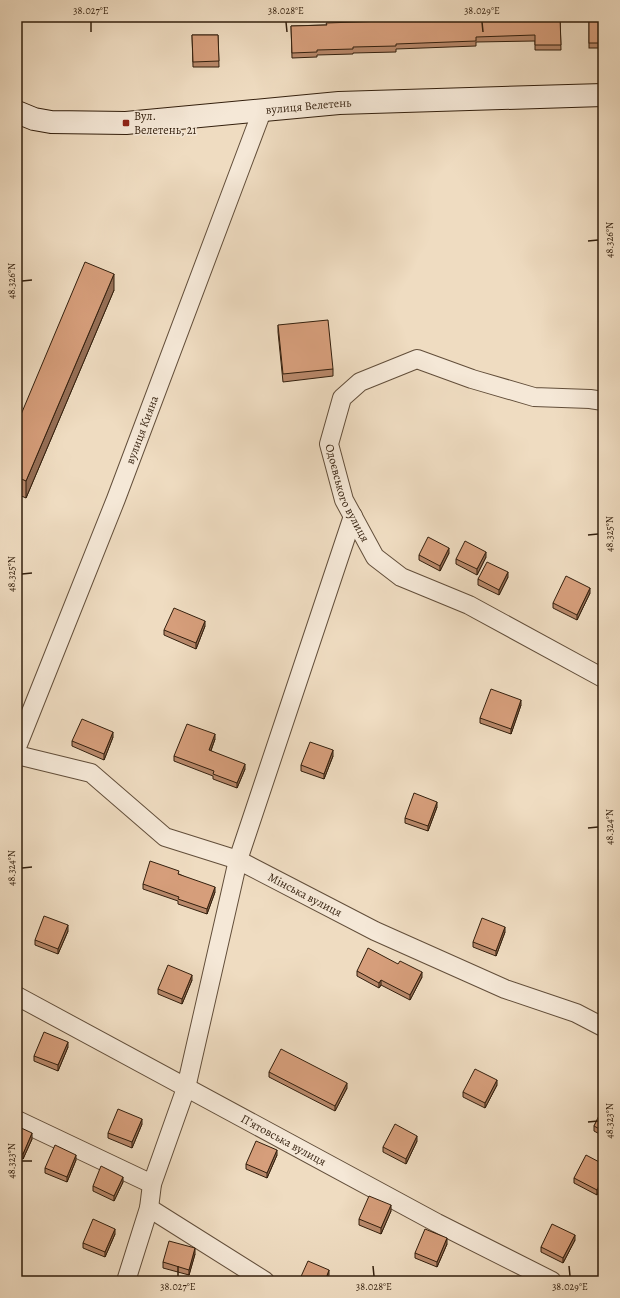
<svg xmlns="http://www.w3.org/2000/svg" width="620" height="1298" font-family="Alegreya,serif">
	<style>
		.lines { fill: none; stroke-linecap: round; stroke-linejoin: round }
		.street-casing { stroke: #624e3a; stroke-width: 20 }
		.secondary-casing { stroke: #331f0d; stroke-width: 24 }
		.street { stroke: #f5e8d7; stroke-width: 18 }
		.secondary { stroke: #f5e8d7; stroke-width: 22 }
		.wall { fill: #b8886a; stroke: #331f0d }
		.shaded-wall { fill: #966f56; stroke: #331f0d }
		.building { fill: #d69e7b; stroke: #331f0d }
		.ticks { fill: none; stroke: #331f0d; stroke-width: 1.5 }
		.poi-dot { fill: #8f2418; stroke: #f5e8d7; stroke-width: 1.5 }
		.labels { text-anchor: middle; dominant-baseline: central; stroke-width: 3; stroke-linejoin: round; paint-order: stroke }
		.street-label { font-size: 12px; fill: #331f0d; stroke: #f5e8d7 }
		.poi-label { font-size: 12px; fill: #331f0d; stroke: #f5e8d7; text-anchor: start }
		.neatline { fill: none; stroke: #331f0d; stroke-width: 1.5 }
		.ticks-label { font-size: 10px; text-anchor: middle; fill: #331f0d }
	</style>
	<rect width="100%" height="100%" fill="#efdcc1"/>
	<filter id="stains"><feTurbulence type="fractalNoise" baseFrequency=".005" numOctaves="4"/><feColorMatrix values="0 0 0 0 .2 0 0 0 0 .09 0 0 0 0 .02 0 0 0 .5 -.17"/></filter>
	<radialGradient id="worn" r=".72"><stop offset=".6" stop-color="#630" stop-opacity="0"/><stop offset="1" stop-color="#630" stop-opacity=".3"/></radialGradient>
	<g class="lines">
		<defs>
			<g id="street">
				<path id="s1" d="M603,401l-13,-2 -56,-2 -62,-18 -55,-20 -57,23 -18,16 -13,46 15,56 31,57 26,20 68,28 134,73"/>
				<path id="s2" d="M17,747l99,-248 146,-388"/>
				<path id="s3" d="M17,755l74,18 74,64 73,23 137,71 130,58 71,24 27,14"/>
				<path id="s4" d="M17,996l420,227 115,58"/>
				<path d="M17,1120l135,64"/>
				<path d="M149,1208l116,73"/>
				<path d="M126,1281l23,-73 3,-24 34,-96 52,-228 115,-344"/>
			</g>
			<g id="secondary">
				<path id="s5" d="M17,112l17,7 17,3 75,1 213,-20 264,-8"/>
			</g>
		</defs>
		<use href="#street" class="street-casing"/>
		<use href="#secondary" class="secondary-casing"/>
		<use href="#street" class="street"/>
		<use href="#secondary" class="secondary"/>
	</g>
	<g class="wall">
		<rect x="589" y="17" width="14" height="31"/>
		<path d="M560,18l1,32h-26v-9l-59,1v4l-80,3v3l-43,1v1l-36,1v2l-25,1 -1,-32z"/>
		<path d="M192,35h26l1,32h-26z"/>
		<path d="M114,290l-88,208 -9,-4v-70z"/>
		<path d="M278,325l55,44v7l-50,6 -5,-50z"/>
		<path d="M449,553l-9,18 -21,-11v-5z"/>
		<path d="M486,557l-9,18 -21,-11v-5z"/>
		<path d="M508,577l-9,18 -21,-10v-6z"/>
		<path d="M590,593l-13,27 -24,-12v-5z"/>
		<path d="M205,626l-9,23 -32,-14v-5z"/>
		<path d="M521,705l-10,29 -31,-11v-5z"/>
		<path d="M113,737l-9,23 -32,-14v-5z"/>
		<path d="M215,739l-4,12 34,18 -8,19 -24,-9v-3l-39,-15v-5z"/>
		<path d="M333,756l-9,23 -23,-8v-6z"/>
		<path d="M437,807l-9,24 -23,-8v-5z"/>
		<path d="M179,874l36,18 -8,22 -29,-10v-3l-35,-12v-5z"/>
		<path d="M68,931l-10,23 -23,-9v-5z"/>
		<path d="M505,932l-9,24 -23,-9v-5z"/>
		<path d="M357,971l65,6 -12,23 -29,-15 -2,3 -22,-12z"/>
		<path d="M192,980l-10,24 -24,-10v-5z"/>
		<path d="M68,1047l-10,24 -24,-10v-5z"/>
		<path d="M269,1072l78,16 -12,23 -66,-34z"/>
		<path d="M497,1085l-12,23 -22,-11v-5z"/>
		<path d="M603,1108v28l-9,-5v-5z"/>
		<path d="M142,1124l-10,24 -24,-10v-5z"/>
		<path d="M17,1126l15,13 -9,20 -6,-2z"/>
		<path d="M417,1141l-11,23 -23,-12v-5z"/>
		<path d="M277,1155l-10,23 -21,-9v-5z"/>
		<path d="M76,1160l-9,22 -22,-9v-5z"/>
		<path d="M603,1164l-6,31 -23,-12v-5z"/>
		<path d="M123,1182l-9,19 -21,-10v-5z"/>
		<path d="M391,1211l-10,23 -22,-9v-6z"/>
		<path d="M115,1234l-10,23 -22,-9v-5z"/>
		<path d="M575,1240l-12,23 -22,-11v-5z"/>
		<path d="M447,1244l-10,23 -22,-9v-5z"/>
		<path d="M195,1254l-6,21 -26,-7v-6z"/>
	</g>
	<g class="shaded-wall">
		<path d="M114,274v16l-88,208v-17z"/>
		<path d="M449,548v5l-9,18v-5z"/>
		<path d="M486,552v5l-9,18v-6z"/>
		<path d="M508,572v5l-9,18v-5z"/>
		<path d="M590,588v5l-13,27v-5z"/>
		<path d="M205,621v5l-9,23v-6z"/>
		<path d="M521,700v5l-10,29v-5z"/>
		<path d="M113,732v5l-9,23v-6z"/>
		<path d="M215,734v5l-6,16v-5z"/>
		<path d="M333,750v6l-9,23v-5z"/>
		<path d="M245,764v5l-8,19v-5z"/>
		<path d="M437,802v5l-9,24v-5z"/>
		<path d="M215,887v5l-8,22v-5z"/>
		<path d="M68,925v6l-10,23v-5z"/>
		<path d="M505,927v5l-9,24v-5z"/>
		<path d="M422,972v5l-12,23v-5z"/>
		<path d="M192,975v5l-10,24v-5z"/>
		<path d="M381,980v5l-2,3v-5z"/>
		<path d="M68,1042v5l-10,24v-6z"/>
		<path d="M497,1080v5l-12,23v-5z"/>
		<path d="M347,1083v5l-12,23v-5z"/>
		<path d="M142,1119v5l-10,24v-6z"/>
		<path d="M32,1133v6l-9,20v-5z"/>
		<path d="M417,1136v5l-11,23v-5z"/>
		<path d="M277,1150v5l-10,23v-5z"/>
		<path d="M76,1155v5l-9,22v-5z"/>
		<path d="M123,1177v5l-9,19v-5z"/>
		<path d="M603,1177v5l-6,13v-5z"/>
		<path d="M391,1205v6l-10,23v-6z"/>
		<path d="M115,1229v5l-10,23v-5z"/>
		<path d="M575,1235v5l-12,23v-5z"/>
		<path d="M447,1238v6l-10,23v-5z"/>
		<path d="M195,1248v6l-6,21v-5z"/>
		<path d="M329,1270v5l-2,6h-2z"/>
	</g>
	<g class="building">
		<path d="M414,17h98v2l48,-1 1,27h-26v-10l-59,2v4l-80,3v2l-43,1v2l-36,1v2l-25,1 -1,-27 36,-1 -1,-2 88,-3z"/>
		<rect x="589" y="17" width="14" height="26"/>
		<path d="M192,35h26l1,26 -26,1z"/>
		<path d="M85,262l29,12 -88,207 -9,-4v-53z"/>
		<path d="M328,320l5,49 -50,5 -5,-49z"/>
		<path d="M428,537l21,11 -9,18 -21,-11z"/>
		<path d="M465,541l21,11 -9,17 -21,-10z"/>
		<path d="M487,562l21,10 -9,18 -21,-11z"/>
		<path d="M566,576l24,12 -13,27 -24,-12z"/>
		<path d="M174,608l31,13 -9,22 -32,-13z"/>
		<path d="M491,689l30,11 -10,29 -31,-11z"/>
		<path d="M82,719l31,13 -9,22 -32,-13z"/>
		<path d="M187,724l28,10 -6,16 36,14 -8,19 -24,-9 1,-3 -40,-15z"/>
		<path d="M310,742l23,8 -9,24 -23,-9z"/>
		<path d="M414,793l23,9 -9,24 -23,-8z"/>
		<path d="M150,861l29,10 -1,3 37,13 -8,22 -29,-10 1,-2 -36,-13z"/>
		<path d="M44,916l24,9 -10,24 -23,-9z"/>
		<path d="M482,918l23,9 -9,24 -23,-9z"/>
		<path d="M368,948l30,16 2,-3 22,11 -12,23 -29,-15 -2,3 -22,-12z"/>
		<path d="M168,965l24,10 -10,24 -24,-10z"/>
		<path d="M44,1032l24,10 -10,23 -24,-9z"/>
		<path d="M281,1049l66,34 -12,23 -66,-34z"/>
		<path d="M475,1069l22,11 -12,23 -22,-11z"/>
		<path d="M603,1108v23l-9,-5z"/>
		<path d="M118,1109l24,10 -10,23 -24,-9z"/>
		<path d="M395,1124l22,12 -11,23 -23,-12z"/>
		<path d="M17,1126l15,7 -9,21 -6,-2z"/>
		<path d="M256,1141l21,9 -10,23 -21,-9z"/>
		<path d="M55,1145l21,10 -9,22 -22,-9z"/>
		<path d="M586,1155l17,9v13l-6,13 -23,-12z"/>
		<path d="M101,1166l22,11 -9,19 -21,-10z"/>
		<path d="M369,1196l22,9 -10,23 -22,-9z"/>
		<path d="M93,1219l22,10 -10,23 -22,-9z"/>
		<path d="M552,1224l23,11 -12,23 -22,-11z"/>
		<path d="M425,1229l22,9 -10,24 -22,-9z"/>
		<path d="M169,1241l26,7 -6,22 -26,-8z"/>
		<path d="M308,1261l21,9 -4,11h-26z"/>
	</g>
	<path class="ticks" d="M91,22v10M286,22l1,10M482,22l1,10M588,241l10,-1M22,281l10,-1M588,535l10,-1M22,574l10,-1M588,828l10,-1M22,868l10,-1M588,1122l10,-1M22,1161h10M178,1266v10M373,1266l1,10M569,1266l1,10"/>
	<rect class="poi-dot" x="122" y="119" width="8" height="8" rx="2"/>
	<g class="labels">
		<g class="street-label">
			<text stroke="none"><textPath href="#s5" startOffset="294">вулиця Велетень</textPath></text>
			<text stroke="none"><textPath href="#s2" startOffset="341">вулиця Кияна</textPath></text>
			<text stroke="none"><textPath href="#s1" startOffset="378">Одоєвського вулиця</textPath></text>
			<text stroke="none"><textPath href="#s3" startOffset="326">Мінська вулиця</textPath></text>
			<text stroke="none"><textPath href="#s4" startOffset="303">П’ятовська вулиця</textPath></text>
		</g>
		<g class="poi-label">
			<text x="134" y="116">Вул.<tspan x="134" dy="14">Велетень, 21</tspan></text>
		</g>
	</g>
	<rect width="620" height="1298" fill="none" stroke="#efdcc1" stroke-width="44"/>
	<rect x="22" y="22" width="576" height="1254" class="neatline"/>
	<g class="ticks-label">
		<text x="91" y="14">38.027°E</text>
		<text x="286" y="14">38.028°E</text>
		<text x="482" y="14">38.029°E</text>
		<text transform="translate(609 240) rotate(-90)" y="4">48.326°N</text>
		<text transform="translate(11 281) rotate(-90)" y="4">48.326°N</text>
		<text transform="translate(609 534) rotate(-90)" y="4">48.325°N</text>
		<text transform="translate(11 574) rotate(-90)" y="4">48.325°N</text>
		<text transform="translate(609 827) rotate(-90)" y="4">48.324°N</text>
		<text transform="translate(11 868) rotate(-90)" y="4">48.324°N</text>
		<text transform="translate(609 1121) rotate(-90)" y="4">48.323°N</text>
		<text transform="translate(11 1161) rotate(-90)" y="4">48.323°N</text>
		<text x="178" y="1290">38.027°E</text>
		<text x="374" y="1290">38.028°E</text>
		<text x="570" y="1290">38.029°E</text>
	</g>
	<rect width="100%" height="100%" filter="url(#stains)"/>
	<rect width="100%" height="100%" fill="url(#worn)"/>
</svg>
